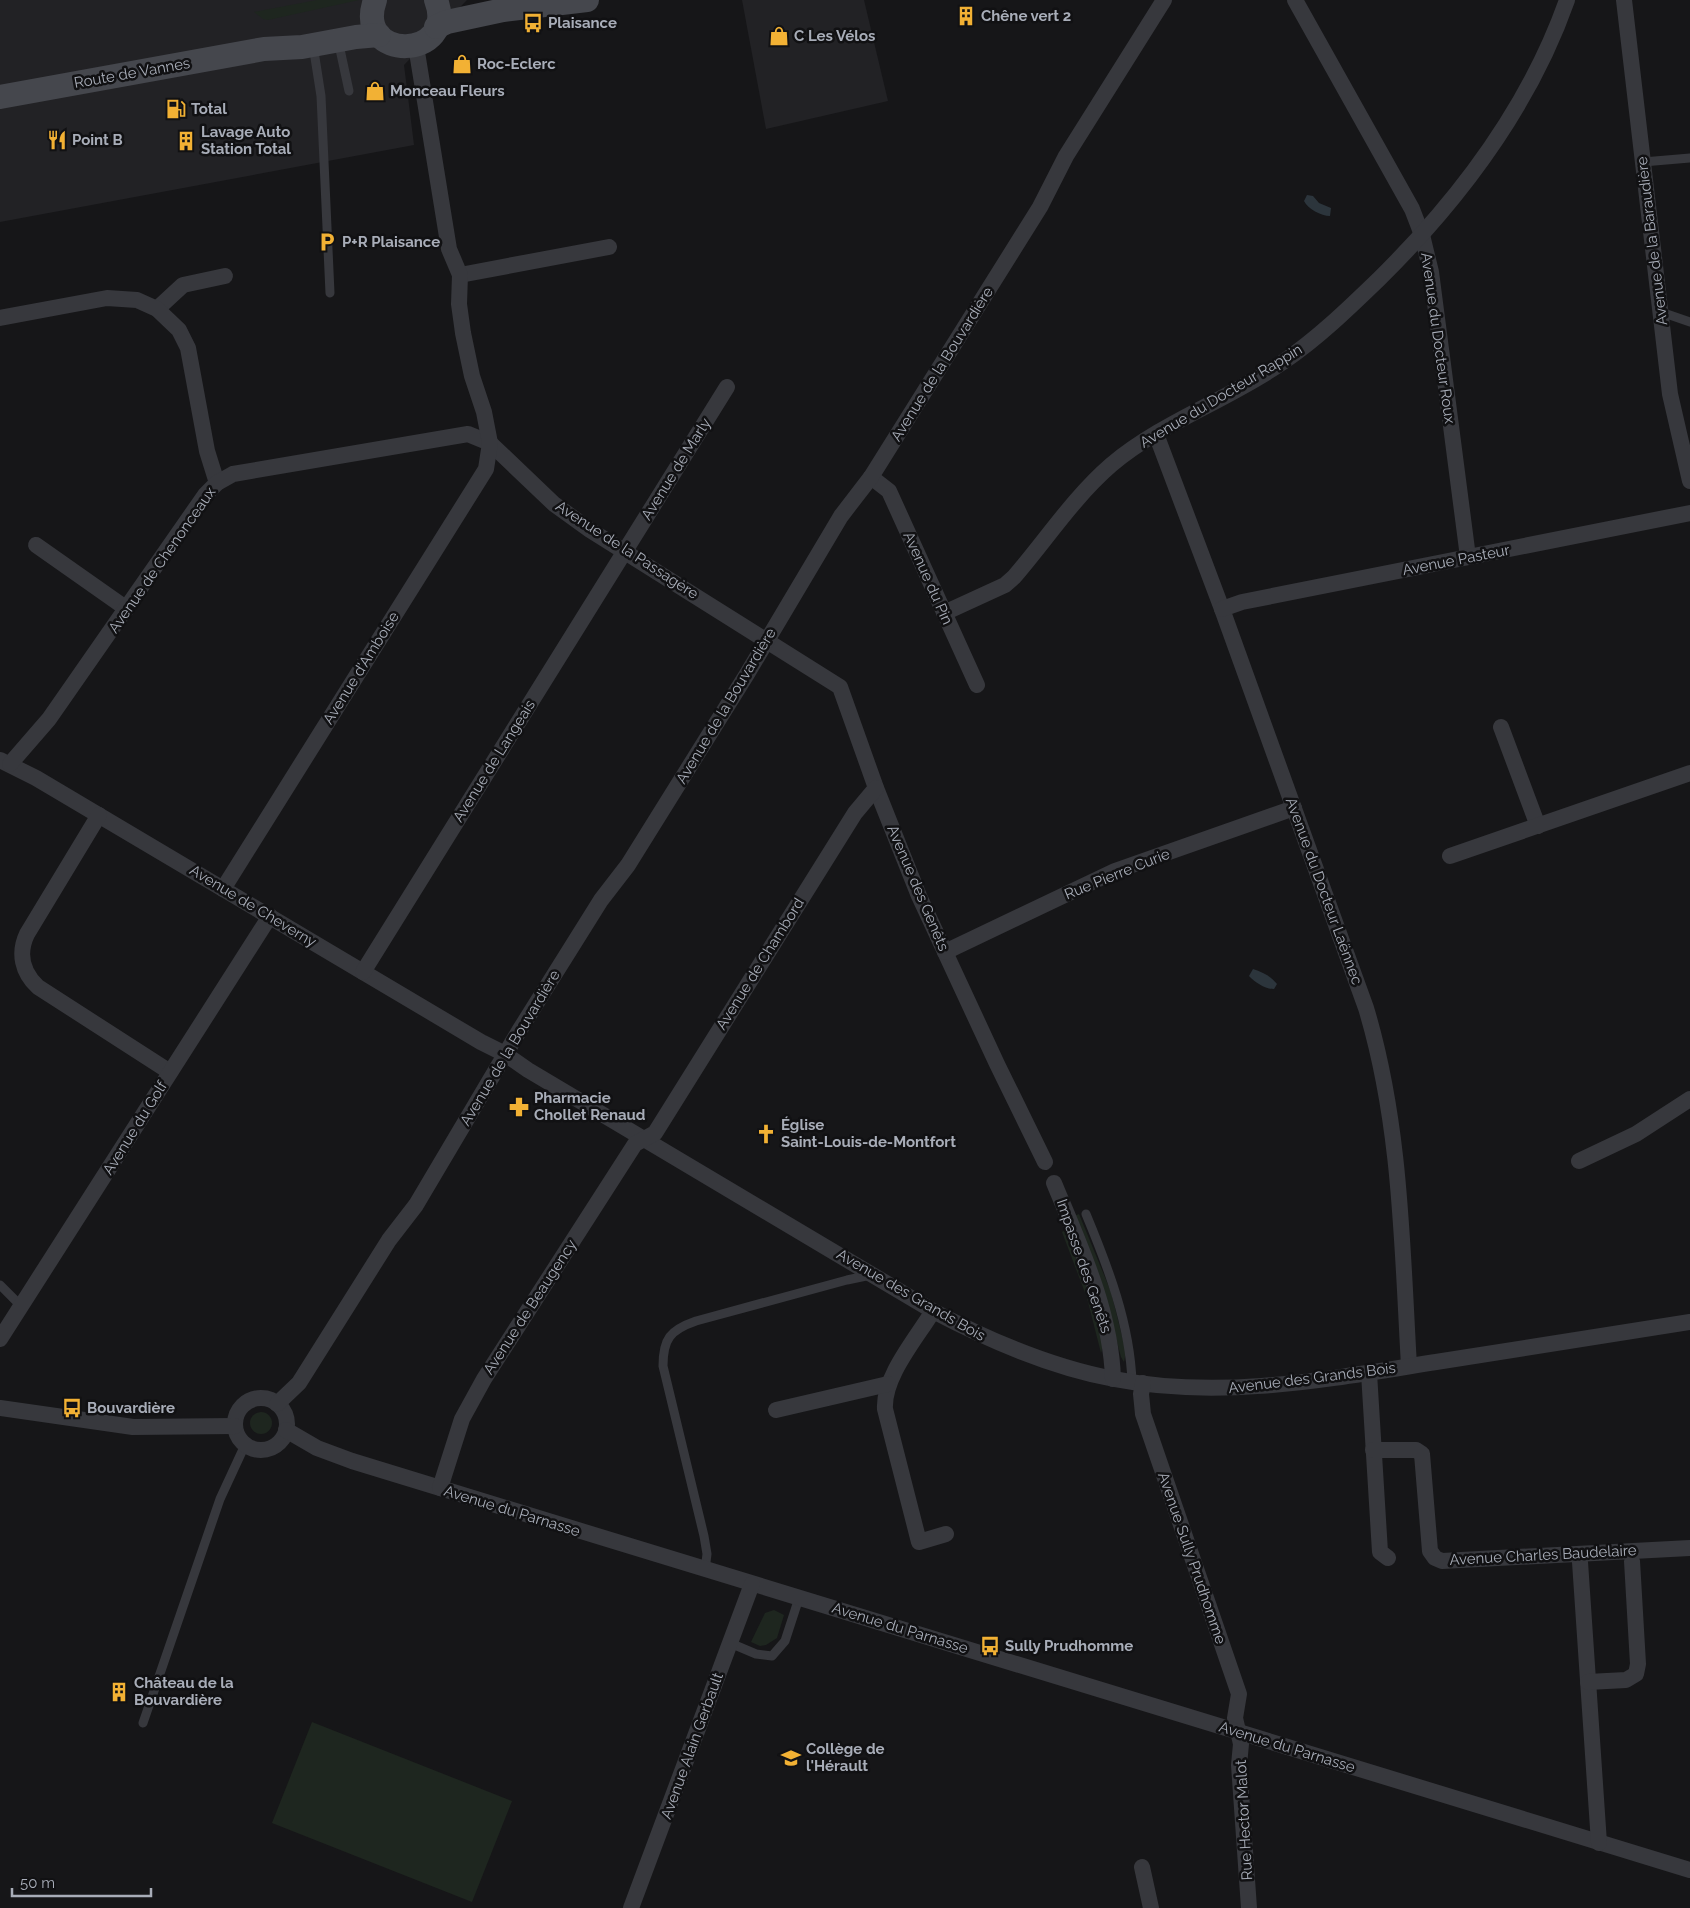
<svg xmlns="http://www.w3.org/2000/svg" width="1690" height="1908" font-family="Raleway,sans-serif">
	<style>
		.built { fill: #222225 }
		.green { fill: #1e261f }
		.water { fill: #2c353c }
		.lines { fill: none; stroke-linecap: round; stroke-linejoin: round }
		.lane { stroke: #37383d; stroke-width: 9 }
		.street { stroke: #37383d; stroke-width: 16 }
		.secondary { stroke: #45474d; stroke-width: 24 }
		.labels { text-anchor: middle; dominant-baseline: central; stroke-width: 5; stroke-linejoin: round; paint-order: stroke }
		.poi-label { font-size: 15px; font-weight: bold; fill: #a8adb8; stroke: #111113; text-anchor: start }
		.street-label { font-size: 15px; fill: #a8adb8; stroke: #111113 }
	</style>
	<rect width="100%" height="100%" fill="#161618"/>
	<g class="built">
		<path d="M0,0h467l-63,65 10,80 -414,77z"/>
		<path d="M742,0h122l24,101 -122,28z"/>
	</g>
	<g class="green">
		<path d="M317,0h42l-91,20 -5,-1 -9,-7z"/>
		<path d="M1079,1214l32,78 15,60 -2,10 -3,-5 -10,-38 -37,-103z"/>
		<path d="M1066,1230c8,22 43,104 35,123l-14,-55 -25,-66z"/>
		<circle cx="261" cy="1423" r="11"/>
		<path d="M774,1610l10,5 -7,23 -11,7 -6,1 -9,-4 14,-29z"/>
		<path d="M312,1722l200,79 -40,101 -200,-79z"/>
	</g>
	<g class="water">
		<path d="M1307,195l6,1 6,7 12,5 -1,8c-9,0 -22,-7 -26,-15z"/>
		<path d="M1253,969c9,3 18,7 24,15l-3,5c-9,0 -18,-6 -25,-13z"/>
	</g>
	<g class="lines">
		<g class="lane">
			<path d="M338,40l11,51"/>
			<path d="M313,45l8,51 9,197"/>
			<path d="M1643,162l47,-4"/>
			<path d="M1661,312l29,10"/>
			<path d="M1086,1214c22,53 44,110 46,168"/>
			<path d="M0,1285l21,21"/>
			<path d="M705,1570l2,-16 -3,-18 -41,-170c0,-27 7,-36 33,-45l151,-41 24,-5"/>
			<path d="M730,1643l26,11 16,2 13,-15 14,-43"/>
			<path d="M143,1723l77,-224 25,-54"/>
		</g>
		<g class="street">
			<path d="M1295,0l117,209 10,26 9,37 37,285"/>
			<path d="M1624,0l46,394 20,87"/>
			<path d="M460,275l149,-28"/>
			<path d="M157,309l26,-24 42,-9"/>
			<path d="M0,318l107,-20 30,2 20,9 22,21 9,18 19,103 10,32"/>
			<path d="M1156,434l66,175 144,399c35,116 36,237 43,358"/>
			<path d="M871,477l18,14 88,194"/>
			<path d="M36,545l91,64"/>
			<path d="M1222,609l20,-7 448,-89"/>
			<path d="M944,613l61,-28 9,-8c32,-37 60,-80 97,-112 51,-43 117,-65 172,-103 35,-24 65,-53 96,-83 81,-80 150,-171 188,-279"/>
			<path d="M1501,727l37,99"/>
			<path d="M0,760l36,18 445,264 24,12 23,16 405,241c57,30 117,56 181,68 108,21 215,0 322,-17 84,-14 169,-27 254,-40"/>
			<path d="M10,764l39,-45 156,-224 12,-12 16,-9 235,-40 22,9 64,61 36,26 250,157 36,101 43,108 78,168 48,98"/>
			<path d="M99,815l-72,119c-9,19 -5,38 11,53l132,85"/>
			<path d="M1450,856l240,-83"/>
			<path d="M223,889l263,-420 4,-26 -6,-31 -12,-36 -9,-43 -4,-29 1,-29 -11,-26 -33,-203"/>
			<path d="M945,952l170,-81 179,-63"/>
			<path d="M363,972l364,-585"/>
			<path d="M1579,1161l57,-27 54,-35"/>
			<path d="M1054,1183c26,63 57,128 59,196"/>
			<path d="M933,1311c-17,28 -50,66 -48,98l34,133 27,-8"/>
			<path d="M0,1339l270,-423"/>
			<path d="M1369,1373l11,179 8,6"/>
			<path d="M1143,1383l-2,11 2,20 96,280 -4,24 6,26 -2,21 10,143"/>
			<circle cx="261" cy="1424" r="26"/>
			<path d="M277,1404l22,-21 90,-143 27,-35 103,-174 82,-131 27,-35 119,-191 94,-158 30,-39 169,-270 26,-51 98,-156"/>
			<path d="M0,1408l133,19 102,-1"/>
			<path d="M776,1410l112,-26"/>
			<path d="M286,1430l31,18 35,13 1338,409"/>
			<path d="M1373,1450h43l6,4 8,97 5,7 7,3 248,-13"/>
			<path d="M440,1488l22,-69 22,-40 151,-235 20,-11 200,-320 21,-25"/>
			<path d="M1580,1562l19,281"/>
			<path d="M1588,1682l38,-2 10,-6 2,-10 -6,-103"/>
			<path d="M1142,1867l9,41"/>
			<path d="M631,1908l121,-324"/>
		</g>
		<g class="secondary">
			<path d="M375,0c-22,63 84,60 61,0"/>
			<path d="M436,27l11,-5 56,-12 84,-10"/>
			<path d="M0,97l264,-48 38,-2 54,-10 23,-2"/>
		</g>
	</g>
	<defs>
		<symbol id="building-bare" viewBox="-9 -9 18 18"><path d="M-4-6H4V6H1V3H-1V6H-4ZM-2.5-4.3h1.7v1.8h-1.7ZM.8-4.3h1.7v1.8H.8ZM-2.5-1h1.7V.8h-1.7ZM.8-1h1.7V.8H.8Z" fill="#f2b134" stroke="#111113" stroke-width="2.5" paint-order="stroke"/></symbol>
		<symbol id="bus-bare" viewBox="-9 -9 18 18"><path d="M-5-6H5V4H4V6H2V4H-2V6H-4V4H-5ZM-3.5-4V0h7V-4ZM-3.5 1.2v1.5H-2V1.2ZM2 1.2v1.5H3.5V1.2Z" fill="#f2b134" stroke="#111113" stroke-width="2.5" paint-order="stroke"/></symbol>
		<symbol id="shop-bare" viewBox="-9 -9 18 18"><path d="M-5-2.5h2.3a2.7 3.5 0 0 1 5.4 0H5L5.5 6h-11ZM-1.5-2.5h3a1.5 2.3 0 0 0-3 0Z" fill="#f2b134" stroke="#111113" stroke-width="2.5" paint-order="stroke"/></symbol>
		<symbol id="fuel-bare" viewBox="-9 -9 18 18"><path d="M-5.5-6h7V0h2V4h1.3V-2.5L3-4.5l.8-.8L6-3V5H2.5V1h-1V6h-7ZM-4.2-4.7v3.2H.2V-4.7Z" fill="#f2b134" stroke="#111113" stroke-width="2.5" paint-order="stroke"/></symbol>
		<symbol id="restaurant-bare" viewBox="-9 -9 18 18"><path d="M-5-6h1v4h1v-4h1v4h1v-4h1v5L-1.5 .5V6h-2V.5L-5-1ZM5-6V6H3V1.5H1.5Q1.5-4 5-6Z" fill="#f2b134" stroke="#111113" stroke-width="2.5" paint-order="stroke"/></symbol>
		<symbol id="parking-bare" viewBox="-9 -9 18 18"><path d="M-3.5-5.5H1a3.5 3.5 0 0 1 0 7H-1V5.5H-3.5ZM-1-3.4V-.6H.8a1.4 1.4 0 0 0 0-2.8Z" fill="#f2b134" stroke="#111113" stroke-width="2.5" paint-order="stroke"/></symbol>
		<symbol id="pharmacy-bare" viewBox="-9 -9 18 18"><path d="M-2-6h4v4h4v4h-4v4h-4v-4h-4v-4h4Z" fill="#f2b134" stroke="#111113" stroke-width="2.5" paint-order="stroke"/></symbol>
		<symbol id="church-bare" viewBox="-9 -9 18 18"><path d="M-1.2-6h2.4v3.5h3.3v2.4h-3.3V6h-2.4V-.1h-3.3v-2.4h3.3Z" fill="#f2b134" stroke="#111113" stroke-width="2.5" paint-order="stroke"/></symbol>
		<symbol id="school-bare" viewBox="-9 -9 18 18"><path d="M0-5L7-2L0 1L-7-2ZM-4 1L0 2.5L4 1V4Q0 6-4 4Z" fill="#f2b134" stroke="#111113" stroke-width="2.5" paint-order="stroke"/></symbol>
	</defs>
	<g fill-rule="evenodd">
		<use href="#building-bare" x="952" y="2" width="28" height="28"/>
		<use href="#bus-bare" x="519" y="9" width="28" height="28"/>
		<use href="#shop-bare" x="765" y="22" width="28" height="28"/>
		<use href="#shop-bare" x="448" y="50" width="28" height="28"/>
		<use href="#shop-bare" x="361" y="77" width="28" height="28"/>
		<use href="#fuel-bare" x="162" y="95" width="28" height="28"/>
		<use href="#restaurant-bare" x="43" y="126" width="28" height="28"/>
		<use href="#building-bare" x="172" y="127" width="28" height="28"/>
		<use href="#parking-bare" x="313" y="228" width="28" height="28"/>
		<use href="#pharmacy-bare" x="505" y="1093" width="28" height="28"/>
		<use href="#church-bare" x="752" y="1120" width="28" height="28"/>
		<use href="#bus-bare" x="58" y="1394" width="28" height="28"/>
		<use href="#bus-bare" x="976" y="1632" width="28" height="28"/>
		<use href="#building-bare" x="105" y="1678" width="28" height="28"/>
		<use href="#school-bare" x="777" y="1744" width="28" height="28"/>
	</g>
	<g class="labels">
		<g class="poi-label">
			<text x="981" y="16">Chêne vert 2</text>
			<text x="548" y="23">Plaisance</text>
			<text x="794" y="36">C Les Vélos</text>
			<text x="477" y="64">Roc-Eclerc</text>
			<text x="390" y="91">Monceau Fleurs</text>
			<text x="191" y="109">Total</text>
			<text x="201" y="132">Lavage Auto<tspan x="201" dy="17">Station Total</tspan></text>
			<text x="72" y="140">Point B</text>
			<text x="342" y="242">P+R Plaisance</text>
			<text x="534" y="1098">Pharmacie<tspan x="534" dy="17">Chollet Renaud</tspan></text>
			<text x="781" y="1125">Église<tspan x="781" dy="17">Saint-Louis-de-Montfort</tspan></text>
			<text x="87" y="1408">Bouvardière</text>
			<text x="1005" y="1646">Sully Prudhomme</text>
			<text x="134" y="1683">Château de la<tspan x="134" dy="17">Bouvardière</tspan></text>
			<text x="806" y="1749">Collège de<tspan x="806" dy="17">l'Hérault</tspan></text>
		</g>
		<g class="street-label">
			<text transform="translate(132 73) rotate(-10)">Route de Vannes</text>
			<text transform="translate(1652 241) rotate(-97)">Avenue de la Baraudière</text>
			<text transform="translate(1438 338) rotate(82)">Avenue du Docteur Roux</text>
			<text transform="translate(942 364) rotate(-58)">Avenue de la Bouvardière</text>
			<text transform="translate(1221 396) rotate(-31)">Avenue du Docteur Rappin</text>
			<text transform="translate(676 469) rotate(-58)">Avenue de Marly</text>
			<text transform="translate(627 550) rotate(33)">Avenue de la Passagère</text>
			<text transform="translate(162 560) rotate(-55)">Avenue de Chenonceaux</text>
			<text transform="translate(1456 560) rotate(-11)">Avenue Pasteur</text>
			<text transform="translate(928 578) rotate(66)">Avenue du Pin</text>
			<text transform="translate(361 668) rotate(-58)">Avenue d'Amboise</text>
			<text transform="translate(726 706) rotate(-59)">Avenue de la Bouvardière</text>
			<text transform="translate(494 761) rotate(-58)">Avenue de Langeais</text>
			<text transform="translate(1117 874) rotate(-22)">Rue Pierre Curie</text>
			<text transform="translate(918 888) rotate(67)">Avenue des Genêts</text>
			<text transform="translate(1324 891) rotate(70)">Avenue du Docteur Laënnec</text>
			<text transform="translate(253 906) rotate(31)">Avenue de Cheverny</text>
			<text transform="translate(760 964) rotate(-58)">Avenue de Chambord</text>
			<text transform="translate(510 1048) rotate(-59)">Avenue de la Bouvardière</text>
			<text transform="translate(135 1128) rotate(-58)">Avenue du Golf</text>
			<text transform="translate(1084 1266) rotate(71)">Impasse des Genêts</text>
			<text transform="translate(911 1295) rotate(30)">Avenue des Grands Bois</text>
			<text transform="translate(530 1307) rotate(-57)">Avenue de Beaugency</text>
			<text transform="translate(1312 1378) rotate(-7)">Avenue des Grands Bois</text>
			<text transform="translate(512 1511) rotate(17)">Avenue du Parnasse</text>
			<text transform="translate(1543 1555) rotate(-3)">Avenue Charles Baudelaire</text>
			<text transform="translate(1192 1558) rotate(71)">Avenue Sully Prudhomme</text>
			<text transform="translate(900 1628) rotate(17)">Avenue du Parnasse</text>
			<text transform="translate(692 1746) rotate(-70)">Avenue Alain Gerbault</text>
			<text transform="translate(1287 1747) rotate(17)">Avenue du Parnasse</text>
			<text transform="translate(1244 1820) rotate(-93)">Rue Hector Malot</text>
		</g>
	</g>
	<path d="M12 1888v8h139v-8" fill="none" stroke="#a8adb8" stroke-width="2.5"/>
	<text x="20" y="1888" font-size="15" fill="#a8adb8" stroke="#111113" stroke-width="4" paint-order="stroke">50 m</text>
</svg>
